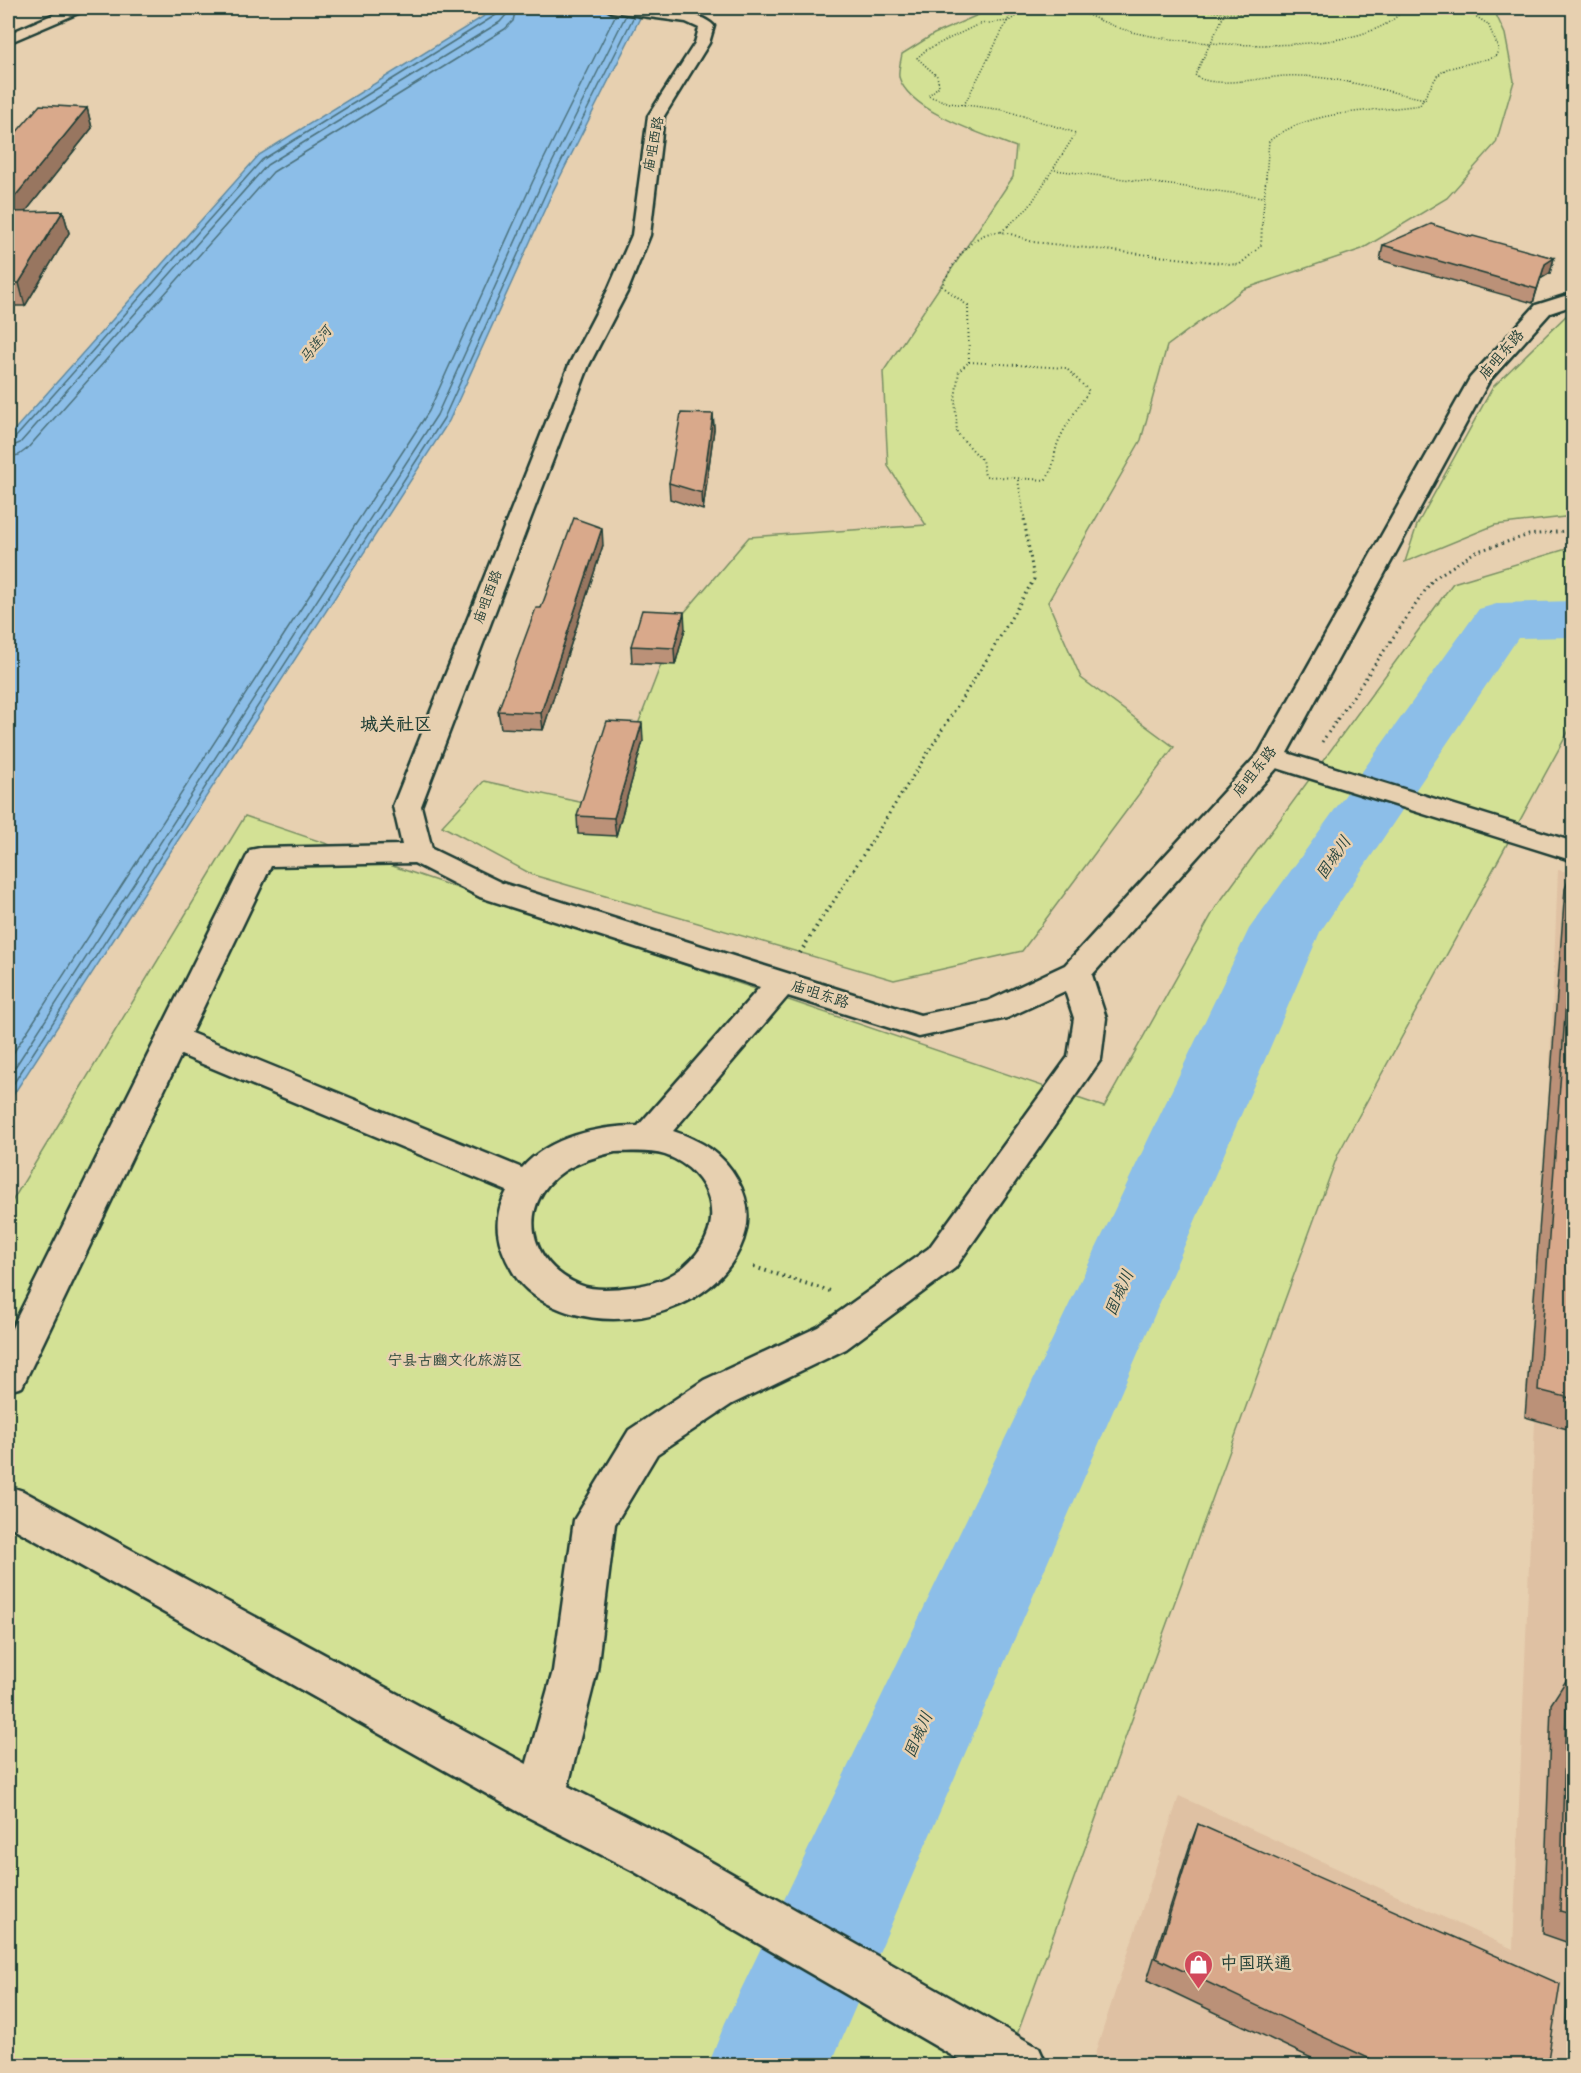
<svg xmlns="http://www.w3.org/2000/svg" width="1581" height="2073" font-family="Kalam,'LXGW WenKai TC',sans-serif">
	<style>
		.built { fill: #dfc1a3 }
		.green { fill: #d3e195; stroke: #798f64; stroke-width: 1.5 }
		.water { fill: #8cbee8; stroke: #608aa0; stroke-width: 1.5 }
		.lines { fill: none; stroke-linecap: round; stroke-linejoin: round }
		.shore { stroke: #4b717c; stroke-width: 1.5 }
		.river { fill: #8cbee8; fill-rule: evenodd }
		.minor-casing { stroke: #1f3d34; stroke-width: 5 }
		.major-casing { stroke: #1f3d34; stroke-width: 5 }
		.path-far3 { stroke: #1f3d34; stroke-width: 1.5; stroke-dasharray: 1 2; stroke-linecap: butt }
		.path-far2 { stroke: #1f3d34; stroke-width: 2; stroke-dasharray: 1 3; stroke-linecap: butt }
		.path-far1 { stroke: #1f3d34; stroke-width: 3; stroke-dasharray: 1.5 4; stroke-linecap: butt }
		.path { stroke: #1f3d34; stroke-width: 4; stroke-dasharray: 1.5 4.5; stroke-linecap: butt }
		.minor { fill: #e7d0b0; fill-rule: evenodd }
		.major { fill: #e7d0b0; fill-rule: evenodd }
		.wall { fill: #bb9178; stroke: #1f3d34; stroke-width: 1.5 }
		.shaded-wall { fill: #987661; stroke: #1f3d34; stroke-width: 1.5 }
		.building { fill: #d9a98b; stroke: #1f3d34; stroke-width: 1.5 }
		.labels { text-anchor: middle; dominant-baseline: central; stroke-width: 5; stroke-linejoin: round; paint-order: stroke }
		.far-street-label { font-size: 14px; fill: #1f3d34; stroke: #e7d0b0 }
		.far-water-label { font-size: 14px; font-style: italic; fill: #24433d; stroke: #e7d0b0 }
		.street-label { font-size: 15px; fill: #1f3d34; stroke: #e7d0b0 }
		.park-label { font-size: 15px; fill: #284539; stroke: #e7d0b0 }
		.water-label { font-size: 16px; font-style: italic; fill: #24433d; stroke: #e7d0b0 }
		.quarter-label { font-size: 18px; font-weight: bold; fill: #1f3d34; stroke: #e7d0b0 }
		.near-poi-label { font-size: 18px; fill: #1f3d34; stroke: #e7d0b0; text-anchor: start }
	</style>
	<rect width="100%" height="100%" fill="#e7d0b0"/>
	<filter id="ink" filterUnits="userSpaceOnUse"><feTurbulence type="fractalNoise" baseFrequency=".0167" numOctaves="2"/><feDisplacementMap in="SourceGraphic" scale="12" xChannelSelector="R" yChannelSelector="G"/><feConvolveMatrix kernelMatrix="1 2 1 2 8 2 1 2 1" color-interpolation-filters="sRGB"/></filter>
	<g filter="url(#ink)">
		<path class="built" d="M1558,870l15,3v1192l-482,1 88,-270 334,153z"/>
		<g class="green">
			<path d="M994,8h499l12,26 9,47 -18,62 -49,55 -85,51 -118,40 -77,57 -26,94 -93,162 33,76 93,69 -152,204 -128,29 -361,-105 -91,-49 42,-45 122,27 72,-188 71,-83 177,-12 -38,-59 -5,-94 130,-195 3,-30c-31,-12 -107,-35 -117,-70 -1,-7 2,-17 3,-23l32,-20z"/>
			<path d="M1571,311h3l-1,205 -78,9 -90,37 12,-37 76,-138z"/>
			<path d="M1573,547v176l-235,431 -332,911h-998v-857l237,-392 859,291 112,-200 237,-324z"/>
		</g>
		<path class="water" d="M497,8h158l-15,10 -87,173 -104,230 -441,682v-666l251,-282z"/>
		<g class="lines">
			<g class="shore">
				<path d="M8,440l7,-2 247,-278 234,-145 3,-7"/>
				<path d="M8,448l12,-5 247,-278 233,-143 6,-7 1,-7"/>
				<path d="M8,457l11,-2 8,-6 246,-277 232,-143 8,-8 3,-13"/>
				<path d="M8,1061l421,-650 104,-230 83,-167"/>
				<path d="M8,1078l429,-663 104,-230 85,-170"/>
				<path d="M8,1092l436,-674 104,-230 86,-172"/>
			</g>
			<path class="river" d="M1574,601v36l-56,1 -198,294 -490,1134h-122l17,-43 524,-1094 230,-320 21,-6z"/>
			<defs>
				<g id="minor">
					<path d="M68,8h17l-2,3 -75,32v-9z"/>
					<path d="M605,8c24,-3 92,-1 109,18l-5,17 -45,73 -14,119 -22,55 -39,75 -168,441 11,43 70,34 418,132 68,-14 77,-36 194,-212 211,-375 66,-73 38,-12v12l-24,8 -61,68 -202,372 287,89v19l-297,-93 -185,207 14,43 -5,41 -146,209 -109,81 -114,55 -75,50 -42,70 -18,147 -32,127 -7,17 -17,6 -17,-6 -7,-17 36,-127 21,-151 55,-90 75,-50 114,-53 111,-79 139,-191 6,-39 -9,-27 -58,27 -88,19 -131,-41 -115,135c27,9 50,22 64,48 13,23 14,45 3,69 -28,60 -108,83 -169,65 -22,-7 -46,-19 -58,-41 -16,-27 -22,-52 -6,-81l-326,-136 -159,332 -14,4v-55l242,-486 10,-2 142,-3 -9,-39 176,-441 39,-75 24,-55 16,-119 47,-73 4,-15 -13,-6 -74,-10zM414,863l66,34 280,90 -122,139c-40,0 -89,11 -116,42l-331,-135 80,-167zM615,1152c16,0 35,-2 50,3 48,17 62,69 26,105 -16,17 -39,25 -61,27 -16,2 -35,4 -50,-2 -52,-21 -65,-81 -16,-114 16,-10 33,-15 51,-19z"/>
				</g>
				<path id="major" d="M8,1486l15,5 535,290 111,57 370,210 8,18h-77l-335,-194 -111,-57 -516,-290z"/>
			</defs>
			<use href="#minor" class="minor-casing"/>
			<use href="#major" class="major-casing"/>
			<g class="path-far3">
				<path d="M1073,8c19,9 38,18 59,24 54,14 239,28 272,-24"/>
				<path d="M1191,8c33,6 65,9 98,0"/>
				<path d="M1225,13l-30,62c16,15 69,2 90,1 48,-2 95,15 141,23"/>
				<path d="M964,105l50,-97"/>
				<path d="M1055,170l208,27"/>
				<path d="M1008,226l21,-19 47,-74 -72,-23 -54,-7 -22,-7 11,-10 -2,-10 -20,-18 9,-8 53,-26 30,-3 18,-13"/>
				<path d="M1262,226l7,-85c43,-33 100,-28 151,-36l17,-29 9,-7 49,-12 4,-8 -11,-25 -26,-16"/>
			</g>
			<g class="path-far2">
				<path d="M1001,232l9,-8"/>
				<path d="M969,362l-1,-56 -26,-20c11,-23 30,-56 59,-54 11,1 22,7 32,10l206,23 22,-19 1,-22"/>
				<path d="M969,362l97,6 23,23c-11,16 -22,32 -30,49 -6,13 -4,30 -14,40l-60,-4 -3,-16 -25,-27 -2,-34 4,-28z"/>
				<path d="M1018,480l7,41"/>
			</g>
			<g class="path-far1">
				<path d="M1322,742l111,-163 42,-27 54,-17 45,-5"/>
				<path d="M830,907l157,-248 47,-80 -10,-60"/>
			</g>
			<g class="path">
				<path d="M800,953l30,-48"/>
				<path d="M754,1267l76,24"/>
			</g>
			<use href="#minor" class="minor"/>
			<use href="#major" class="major"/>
		</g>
		<g class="wall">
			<path d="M87,108l5,20 -67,84 38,-1 6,22 -44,73h-17v-164z"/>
			<path d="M1471,237l83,21 -4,15 -10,6 -7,24 -153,-43 3,-15z"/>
			<path d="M713,414l1,15 -11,81 -33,-11 -1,-16z"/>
			<path d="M603,545l-60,185 -42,-2 -3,-17 43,-103z"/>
			<path d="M685,629l-10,36 -43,-2 -1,-17z"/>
			<path d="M643,741l-27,95 -38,-2 -1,-18z"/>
			<path d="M1574,866v565l-49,-14 40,-528z"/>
			<path d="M1567,1679l7,1v346l-8,-2 3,-81 -26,-9 8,-230z"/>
			<path d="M1198,1824l349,242h-219l-181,-86 42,-132z"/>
		</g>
		<g class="shaded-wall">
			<path d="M87,108l5,20 -84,106v-29z"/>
			<path d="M63,211l6,22 -44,73 -6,-23z"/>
			<path d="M1554,258l-4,15 -10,6 -7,24 12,-39z"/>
			<path d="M713,414l1,15 -11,81 -1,-17z"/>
			<path d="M602,528l1,17 -60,185 -2,-17z"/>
			<path d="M684,612l1,17 -10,36 -1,-17z"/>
			<path d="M642,723l1,18 -27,95 -2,-18z"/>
		</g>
		<g class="building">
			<path d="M40,105l47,3 -79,97v-63z"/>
			<path d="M63,211l-44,72h-11v-71z"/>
			<path d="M1431,224l40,13 2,-1 81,22 -9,6 -8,25 -154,-44z"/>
			<path d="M681,413l32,1 -11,79 -33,-10z"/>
			<path d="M574,518l28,10 -61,185 -43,-2 38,-103h5z"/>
			<path d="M642,610l42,2 -10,36 -43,-2z"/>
			<path d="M607,721l35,2 -28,95 -37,-2z"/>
			<path d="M1574,890v509l-36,-9z"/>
			<path d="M1567,1679l7,1v235l-14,-4z"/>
			<path d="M1198,1824l362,160 -13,82h-162l-229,-108z"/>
		</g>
	</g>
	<defs>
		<symbol id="shop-pin" viewBox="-11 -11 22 30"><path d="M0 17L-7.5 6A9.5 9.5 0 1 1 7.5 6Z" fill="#d1495b" stroke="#e7d0b0"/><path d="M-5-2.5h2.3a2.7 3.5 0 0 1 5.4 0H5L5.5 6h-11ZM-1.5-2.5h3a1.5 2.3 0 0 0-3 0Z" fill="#fff"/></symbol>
	</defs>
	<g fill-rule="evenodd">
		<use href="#shop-pin" x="1182" y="1948" width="33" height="45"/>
	</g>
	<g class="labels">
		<g class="far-street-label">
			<text transform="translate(654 144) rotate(-79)">庙咀西路</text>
			<text transform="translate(488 597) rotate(-69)">庙咀西路</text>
		</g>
		<g class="far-water-label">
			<text transform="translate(316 345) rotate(-52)">马连河</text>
		</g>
		<g class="street-label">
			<text transform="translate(1502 355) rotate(-49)">庙咀东路</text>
			<text transform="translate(1255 772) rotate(-51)">庙咀东路</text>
			<text transform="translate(820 995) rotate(18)">庙咀东路</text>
		</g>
		<g class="park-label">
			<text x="455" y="1361">宁县古豳文化旅游区</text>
		</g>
		<g class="water-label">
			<text transform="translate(1334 858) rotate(-55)">固城川</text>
			<text transform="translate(1120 1293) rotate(-66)">固城川</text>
			<text transform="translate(919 1735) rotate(-66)">固城川</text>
		</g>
		<g class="quarter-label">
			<text x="396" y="725">城关社区</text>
		</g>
		<g class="near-poi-label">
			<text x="1220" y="1964">中国联通</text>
		</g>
	</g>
	<rect width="1581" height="2073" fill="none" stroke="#e7d0b0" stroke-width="30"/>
	<rect x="15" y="15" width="1551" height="2043" fill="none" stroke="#1f3d34" stroke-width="2" filter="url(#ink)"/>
</svg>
